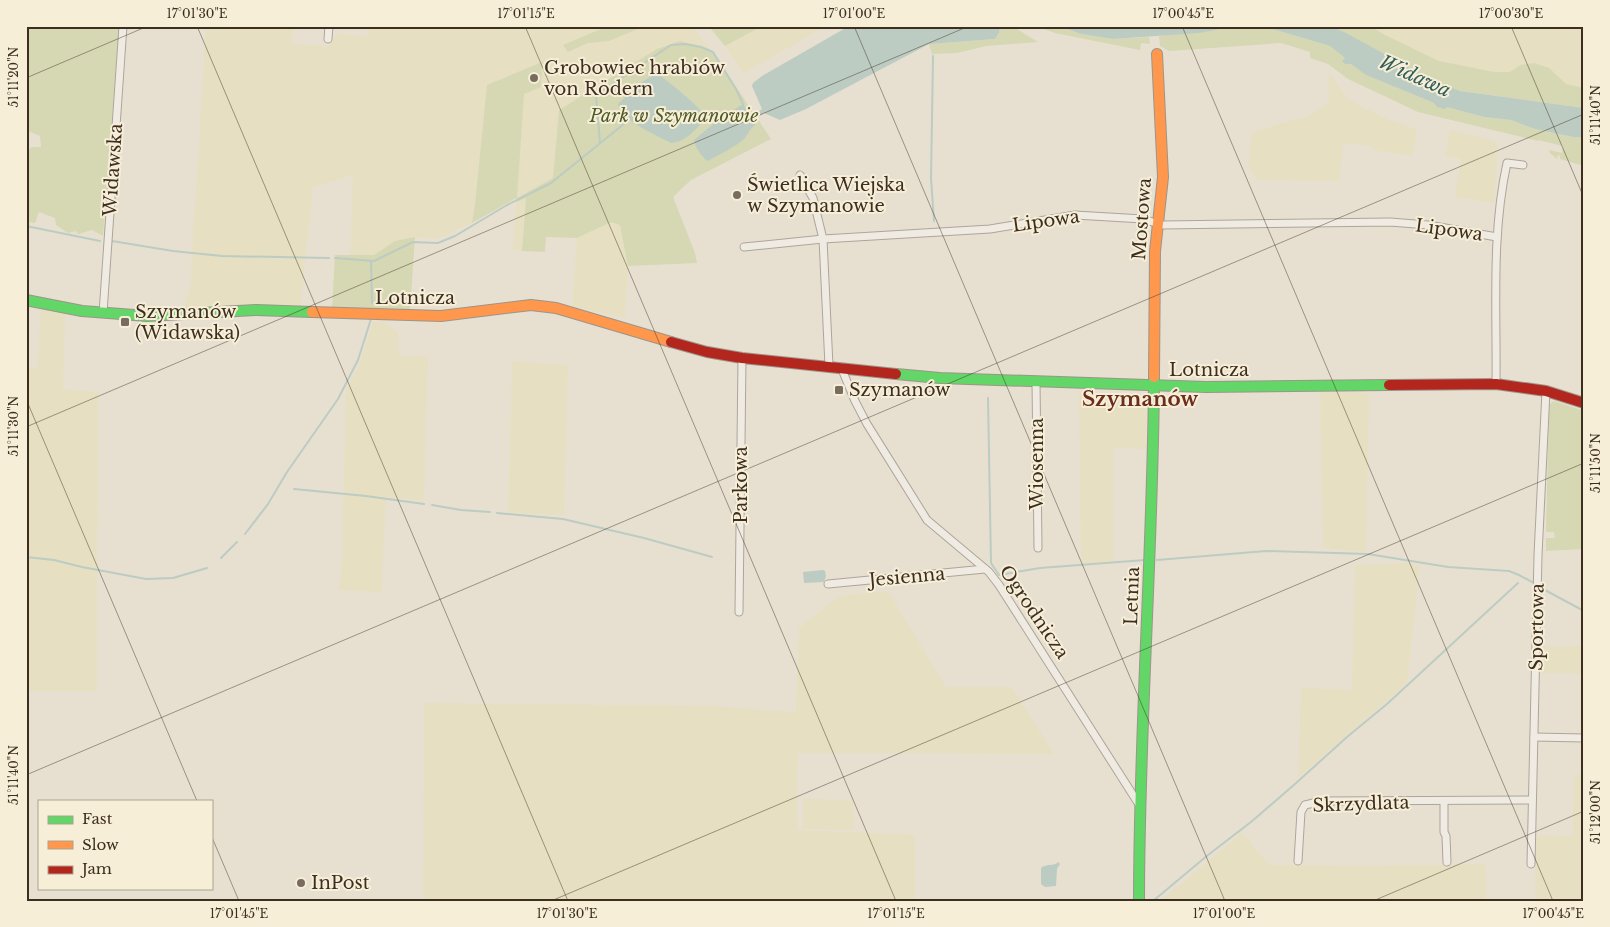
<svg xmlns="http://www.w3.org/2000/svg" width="1610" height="927" font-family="'Libre Baskerville',serif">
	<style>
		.farmland { fill: #e6dfc2 }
		.green { fill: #d6d7b3 }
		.water { fill: #bcccc2 }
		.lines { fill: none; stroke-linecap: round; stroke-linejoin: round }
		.stream { stroke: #bcccc2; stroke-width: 2 }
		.street-casing { stroke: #ada599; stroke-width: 9 }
		.fast-casing { stroke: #9c958a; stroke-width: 12 }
		.slow-casing { stroke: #9c958a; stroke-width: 12 }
		.jam-casing { stroke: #9c958a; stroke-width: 12 }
		.street { stroke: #efebe3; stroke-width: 7 }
		.fast { stroke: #63d668; stroke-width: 10 }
		.slow { stroke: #ff974d; stroke-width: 10 }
		.jam { stroke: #b3261e; stroke-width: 10 }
		.ticks { fill: none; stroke: #3d2e20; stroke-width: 1; stroke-opacity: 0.45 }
		.poi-dot { fill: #786c5e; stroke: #f7eed8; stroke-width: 2 }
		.labels { text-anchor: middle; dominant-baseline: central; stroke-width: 4; stroke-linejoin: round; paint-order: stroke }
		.poi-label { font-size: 18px; fill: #3d2e20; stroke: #f7eed8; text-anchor: start }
		.park-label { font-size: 18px; font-style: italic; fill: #4d5a26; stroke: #f7eed8 }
		.street-label { font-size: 18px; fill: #3d2e20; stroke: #f7eed8 }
		.water-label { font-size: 19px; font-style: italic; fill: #2f5d5a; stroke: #f7eed8 }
		.quarter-label { font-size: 20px; font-weight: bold; fill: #6b2e1e; stroke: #f7eed8 }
		.neatline { fill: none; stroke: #3d2e20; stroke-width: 2 }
		.ticks-label { font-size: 12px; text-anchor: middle; fill: #3d2e20 }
	</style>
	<rect width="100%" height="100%" fill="#e7e0d1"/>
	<g class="farmland">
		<path d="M206,26h87l-1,18 38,2 1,-5 6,-7 30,2 1,-10h240l-45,19 6,7 19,-9 21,-2 36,-15h46l21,25 -32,-10 -23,8 -98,61 -6,68 -37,20 8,-104 17,-7 1,-24 -55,22 -12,119 -3,19 -35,16 -22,-2 -20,4 -21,14h-24l3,-80 -40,12 -13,120 -40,-2 -76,2 6,-19z"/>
		<path d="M762,26h64l-83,48 -18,-28z"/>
		<path d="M1370,26h214v62l-18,-4 -17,-16 -29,-3 -10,7h-16l-55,-11 -54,-26z"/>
		<path d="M1329,72l20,28 40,20 28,9 -4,27 -41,-6v-4l-29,-3 -4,38 -81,-1 -6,-7 -3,-8 3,-33 56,-16 15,-9 6,-6z"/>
		<path d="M1450,130l45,11 3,3 -4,59 -39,-6 6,-38 -16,-3z"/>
		<path d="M526,198l-4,53 -9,-1 3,-48z"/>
		<path d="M611,222l9,3 8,41 -3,52 -53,-12 5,-68z"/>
		<path d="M41,309l24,5 -2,75 35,3 -1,299h-71v-325l11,2z"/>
		<path d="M373,322h12l13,10 1,24h29l-4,145 -38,-4 -5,95 -42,-2 3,-32v-52l2,-15 2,-101 13,-25z"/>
		<path d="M512,361l56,4 -4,150 -56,-2z"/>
		<path d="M1320,391l49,2 -3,159 -43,-4z"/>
		<path d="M1079,393l67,1 1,55 -33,-1v113l-33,3z"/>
		<path d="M1408,563l12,3 -13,117 -109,94 3,-89 51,2 3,-125z"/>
		<path d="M888,591l58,96h66l42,67 -256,-1 -1,4v73l118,5v65l122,1h-614l1,-198 291,3 81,6 3,-84 40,-32z"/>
		<path d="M1541,646h43v28l-43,-1z"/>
		<path d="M1584,774v127h-49l1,-63 6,-3 31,1 1,-61z"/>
		<path d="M803,798l50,3 1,29 -51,-1z"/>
		<path d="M1242,833l28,32 96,1 119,-2 1,37h-326z"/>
	</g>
	<g class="green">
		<path d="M26,26h93l-16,210 -11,-6 -14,4 -2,-3 -8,2 -12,-8 -1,-7 -16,-6 -4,11 -9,-1 1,-71 5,-4h9l-1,-11 -12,-5 -2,1z"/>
		<path d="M608,26h37l-36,15 -21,2 -20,9 -5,-7z"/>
		<path d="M715,26h47l-37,20 -14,-17z"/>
		<path d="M997,26h15l26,16 -52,4 -29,7 -25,1 -3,-10 66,-5 4,-6 1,-6z"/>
		<path d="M1035,26h24l22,8 32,5 36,-2 1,7 -9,-1 -1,7 -85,-17z"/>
		<path d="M1251,26l18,2 61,18 36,29 68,28 50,14 27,3 24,9 38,8h11v29l-24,-7v-3l-2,-1 -1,4 -7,-6 -1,-3 13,3 1,-7 -25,-6v1l-120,-29 -70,-33 -20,-15 -18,-6v-6l-29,-9 -112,8 -9,-5 -1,-10z"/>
		<path d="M1330,26h40l15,9 54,26 55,11h16l10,-7 14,-2 15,5 17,16 18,4v20l-124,-17 -28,-11z"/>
		<path d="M680,41l32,10 59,88 -80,41 -18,17 22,56 2,10 -69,3 -8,-41 -9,-3 -34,16 -31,-1 -1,15 -23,-1 4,-53 -10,4v-4l-44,25 3,-19 12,-119 55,-23 -1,25 -17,7 -7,104 36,-20 6,-68 98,-61z"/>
		<path d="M415,237l-5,72 -78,-1 3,-53h39l21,-14z"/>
		<path d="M1554,401l30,10v138l-38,2v-13h9l-1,-6h-8l3,-127z"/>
	</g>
	<g class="water">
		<path d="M849,26l151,1 -1,6 -4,6 -66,5 -123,65 -26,11 -16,-7 -9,6v6c-5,4 -7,8 -10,13 -5,6 -31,20 -38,23 -7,-7 -11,-12 -13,-21l24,-20 25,-16 9,12 10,-7 -10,-23 1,-3 9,-7z"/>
		<path d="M1059,26h189l-22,2 -27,5 -86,6 -32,-5z"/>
		<path d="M1251,26h79l16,7 86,47 28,11 124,17v29h-11l-38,-8 -24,-9 -27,-3 -37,-10 -2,2 -8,-2 -3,-4 -68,-28 -15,-11h-6l-3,-3 3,-3 -15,-12 -61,-18z"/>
		<path d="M658,74c9,7 47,35 47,45 -7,9 -21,24 -34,24 -13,-7 -51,-23 -53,-39 12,-11 25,-26 40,-30z"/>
		<path d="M823,570l2,1 1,5 -2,6 -20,1 -1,-11z"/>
		<path d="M1058,862l2,2 -3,5 -1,17 -11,1 -4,-3v-16c5,-5 13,-1 17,-6z"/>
	</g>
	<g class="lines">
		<g class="stream">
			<path d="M933,56l-2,122 3,43"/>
			<path d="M600,143l-4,-48 75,-50 15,-1 15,3 12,5 23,37 7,15"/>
			<path d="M26,226l74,15"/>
			<path d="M112,241l61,10 49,5 107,2"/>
			<path d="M335,258l39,3 39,-19 25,1 17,-7 52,-31 44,-22 79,-64"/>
			<path d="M371,261l1,42"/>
			<path d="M988,398l3,165 8,12 41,-7 105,-8"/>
			<path d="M294,489l72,7 58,8"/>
			<path d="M432,505l29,5 29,2"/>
			<path d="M497,513l66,6 81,19 68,19"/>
			<path d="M245,534l23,-30 19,-32 51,-73 20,-39 13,-41"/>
			<path d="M26,557l28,3 28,7 64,12 27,-1 34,-10"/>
			<path d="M221,558l16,-16"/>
			<path d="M1157,560l109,-9 102,3 80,13 61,4 10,4 13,7"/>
			<path d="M1543,589l41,22"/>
			<path d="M1153,901l55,-46 43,-33 44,-38 52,-47 40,-33 131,-121"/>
		</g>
		<defs>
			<g id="street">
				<path d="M328,39l1,-13"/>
				<path d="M800,175l13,23 10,41 6,127"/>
				<path d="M744,247l79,-8 167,-10 85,-14 68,4 19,6 228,-3 38,3 69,12"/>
				<path d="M103,313l20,-287"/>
				<path d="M841,367l14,34 12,23 60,96 62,52 10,13 141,221"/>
				<path d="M1036,381l2,167"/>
				<path d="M1496,384c1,-73 -5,-149 11,-221l16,2"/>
				<path d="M828,584l157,-15"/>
				<path d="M739,612l3,-254"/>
				<path d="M1534,737l50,1"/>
				<path d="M1444,801v31l2,4 1,26"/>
				<path d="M1298,861l3,-49 4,-7 17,-4 210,-1"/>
				<path d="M1531,864l7,-309 8,-164"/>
			</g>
			<g id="fast">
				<path d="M26,300l56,11 65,5 109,-6 56,2"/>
				<path d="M896,374l44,4 266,9 183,-2"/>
				<path d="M1139,901c0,-175 14,-349 15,-524"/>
			</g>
			<g id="slow">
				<path d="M312,312l129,4 90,-11 25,3 115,34"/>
				<path d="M1154,377l1,-126 8,-74 -6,-123"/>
			</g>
			<g id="jam">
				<path d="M671,342l36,10 35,6 154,16"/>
				<path d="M1389,385l107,-1 50,7 38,12"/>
			</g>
		</defs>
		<use href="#street" class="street-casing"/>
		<use href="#fast" class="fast-casing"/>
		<use href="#slow" class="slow-casing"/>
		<use href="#jam" class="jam-casing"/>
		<use href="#street" class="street"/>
		<use href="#fast" class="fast"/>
		<use href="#slow" class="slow"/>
		<use href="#jam" class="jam"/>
	</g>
	<path class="ticks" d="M197,26l371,875M525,26l371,875M854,26l371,875M1182,26l371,875M1511,26l73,172M26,78l122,-52M26,399l171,402M26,427l943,-401M26,775l1558,-661M211,835l28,66M551,901l1033,-438M1373,901l211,-90"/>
	<g class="poi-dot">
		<circle cx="534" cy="78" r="5"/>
		<circle cx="737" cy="195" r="5"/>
		<rect x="120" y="317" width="10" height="10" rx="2.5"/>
		<rect x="834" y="385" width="10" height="10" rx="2.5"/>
		<circle cx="301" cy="883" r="5"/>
	</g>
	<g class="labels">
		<g class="poi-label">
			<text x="544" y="68">Grobowiec hrabiów<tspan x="544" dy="21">von Rödern</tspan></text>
			<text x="747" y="185">Świetlica Wiejska<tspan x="747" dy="21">w Szymanowie</tspan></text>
			<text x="135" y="312">Szymanów<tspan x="135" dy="21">(Widawska)</tspan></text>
			<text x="849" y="390">Szymanów</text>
			<text x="311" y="883">InPost</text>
		</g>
		<g class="park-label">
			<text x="674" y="116">Park w Szymanowie</text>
		</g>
		<g class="street-label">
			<text transform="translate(113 170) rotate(-86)">Widawska</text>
			<text transform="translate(1142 219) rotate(-86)">Mostowa</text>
			<text transform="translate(1046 221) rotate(-8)">Lipowa</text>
			<text transform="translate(1449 230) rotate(8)">Lipowa</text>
			<text x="415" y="298">Lotnicza</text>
			<text x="1209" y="370">Lotnicza</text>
			<text transform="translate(1037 464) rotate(-90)">Wiosenna</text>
			<text transform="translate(741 485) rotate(-90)">Parkowa</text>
			<text transform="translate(907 577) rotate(-5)">Jesienna</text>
			<text transform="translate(1132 596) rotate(-88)">Letnia</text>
			<text transform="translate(1034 612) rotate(56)">Ogrodnicza</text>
			<text transform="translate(1537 627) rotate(-89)">Sportowa</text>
			<text transform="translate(1361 804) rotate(-2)">Skrzydlata</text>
		</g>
		<g class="water-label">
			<text transform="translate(1415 76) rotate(24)">Widawa</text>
		</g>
		<g class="quarter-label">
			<text x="1140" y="399">Szymanów</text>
		</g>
	</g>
	<rect width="1610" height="927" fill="none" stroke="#f7eed8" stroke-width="55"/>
	<rect x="38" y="800" width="175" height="90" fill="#f7eed8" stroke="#ada18e"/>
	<rect x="48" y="816" width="25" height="8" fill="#63d668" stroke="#ada18e"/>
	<text x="82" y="824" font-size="15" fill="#3d2e20">Fast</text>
	<rect x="48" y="841" width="25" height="8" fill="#ff974d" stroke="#ada18e"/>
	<text x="82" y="850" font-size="15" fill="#3d2e20">Slow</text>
	<rect x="48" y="866" width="25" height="8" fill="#b3261e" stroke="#ada18e"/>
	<text x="82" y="874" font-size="15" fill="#3d2e20">Jam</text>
	<rect x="28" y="28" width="1554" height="872" class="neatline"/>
	<g class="ticks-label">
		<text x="197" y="18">17°01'30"E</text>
		<text x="526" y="18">17°01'15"E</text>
		<text x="854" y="18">17°01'00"E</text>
		<text x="1183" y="18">17°00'45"E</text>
		<text x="1511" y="18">17°00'30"E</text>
		<text transform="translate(14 77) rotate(-90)" y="4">51°11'20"N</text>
		<text transform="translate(1596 115) rotate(-90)" y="4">51°11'40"N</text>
		<text transform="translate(14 426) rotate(-90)" y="4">51°11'30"N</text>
		<text transform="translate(1596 463) rotate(-90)" y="4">51°11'50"N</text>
		<text transform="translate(14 775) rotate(-90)" y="4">51°11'40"N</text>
		<text transform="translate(1596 812) rotate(-90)" y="4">51°12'00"N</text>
		<text x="239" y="918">17°01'45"E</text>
		<text x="567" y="918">17°01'30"E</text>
		<text x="896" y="918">17°01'15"E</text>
		<text x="1224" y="918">17°01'00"E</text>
		<text x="1553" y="918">17°00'45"E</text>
	</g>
</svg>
